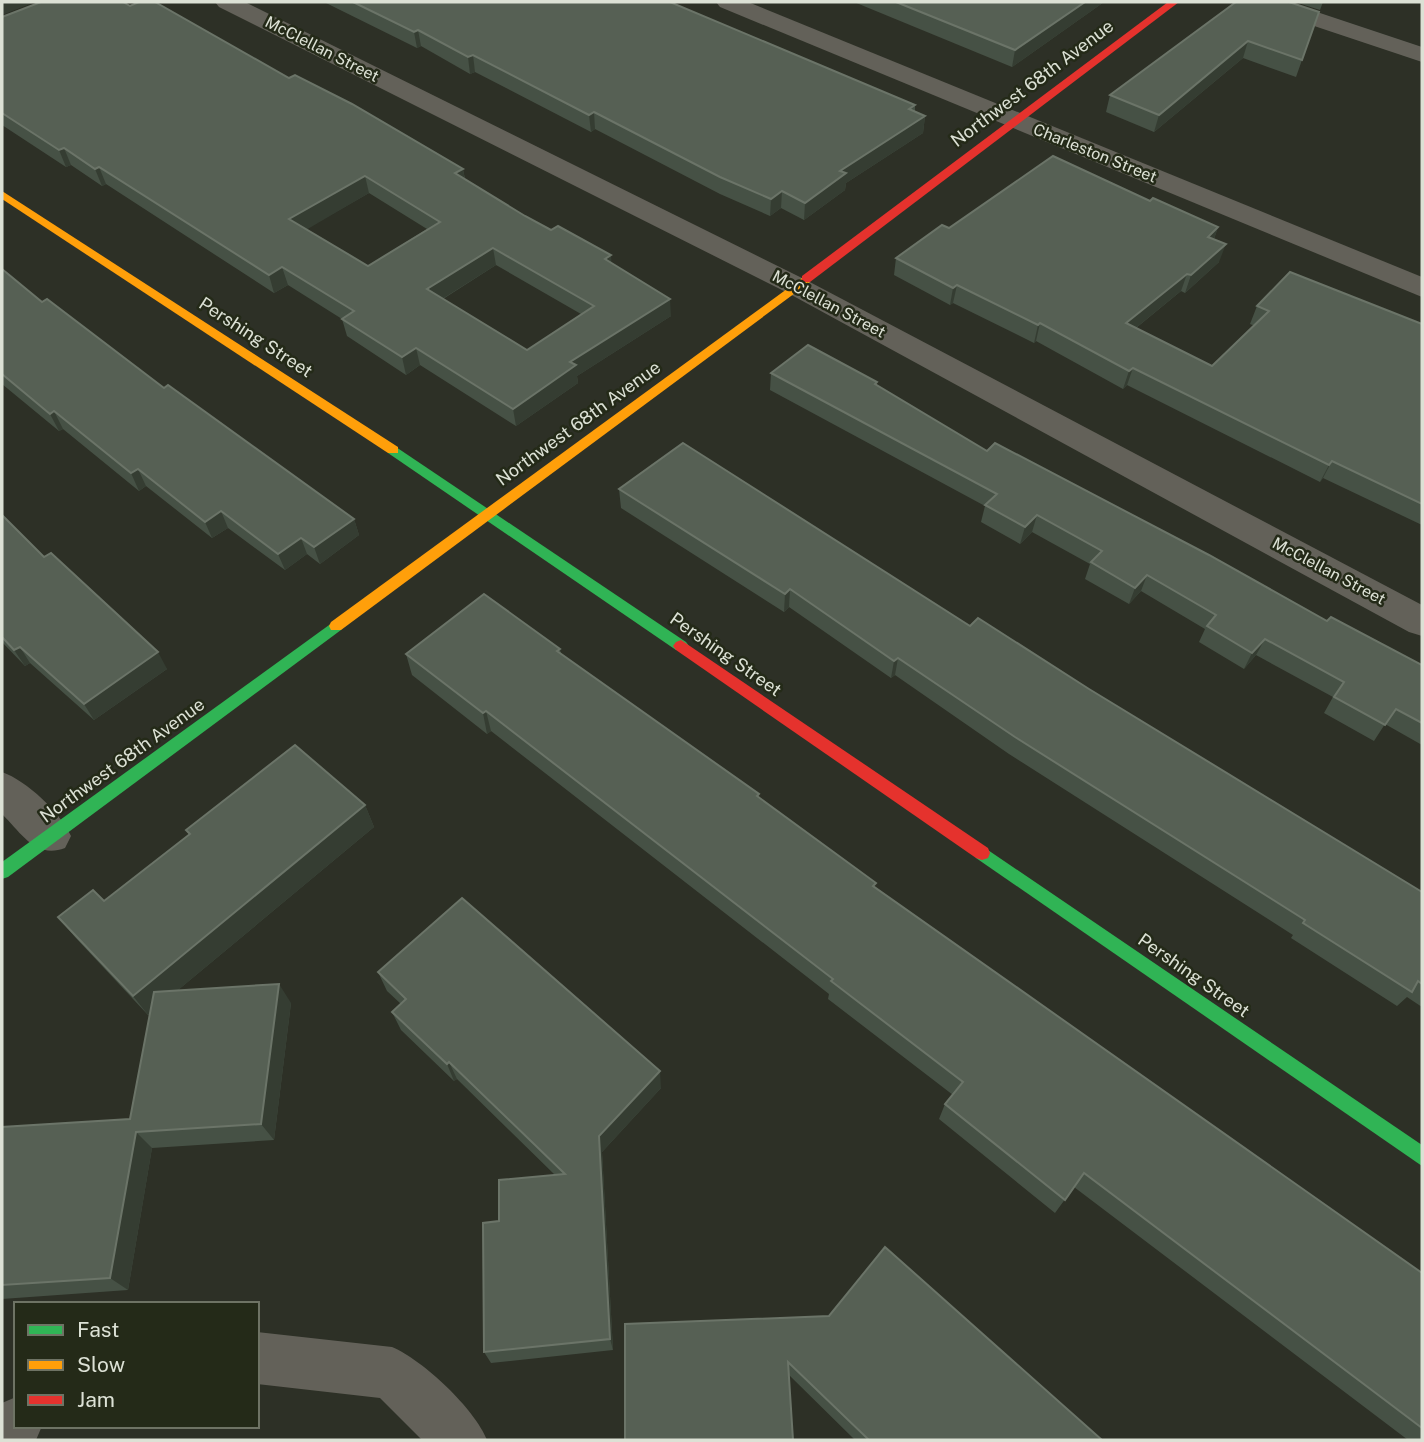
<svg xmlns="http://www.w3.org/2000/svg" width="1424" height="1442" font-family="'Public Sans',sans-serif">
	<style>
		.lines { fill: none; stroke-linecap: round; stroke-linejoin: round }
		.street { fill: #636159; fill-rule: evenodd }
		.fast { fill: #30b455; fill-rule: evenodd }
		.slow { fill: #ff9f0a; fill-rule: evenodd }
		.jam { fill: #e5322d; fill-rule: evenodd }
		.wall { fill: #465145; fill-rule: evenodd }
		.shaded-wall { fill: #353d32 }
		.building { fill: #566054; stroke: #6b7468; stroke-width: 2; fill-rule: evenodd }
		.labels { text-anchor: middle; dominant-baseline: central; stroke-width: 5; stroke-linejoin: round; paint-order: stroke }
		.far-street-label { font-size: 16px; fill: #dce1d5; stroke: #242a18 }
		.street-label { font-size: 18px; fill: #dce1d5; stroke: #242a18 }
	</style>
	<rect width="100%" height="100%" fill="#2d3026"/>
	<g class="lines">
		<g class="street">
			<path d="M215,2h30l561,278 616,325v31l-13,-4 -623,-340 -567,-285z"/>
			<path d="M716,2h32l674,275v20l-702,-290z"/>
			<path d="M1253,2h34l135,45v15l-165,-55z"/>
			<path d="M2,772c25,9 58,40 69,64l-6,12c-29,11 -43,-14 -63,-34z"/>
			<path d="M257,1332l135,15c31,13 83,62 95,93h-65l-42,-42 -123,-14z"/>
			<path d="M16,1397v29h26l-6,14h-34v-37z"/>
		</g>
		<g class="fast">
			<path d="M393,445l293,197 3,4 -3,4h-10l-288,-197v-6z"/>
			<path d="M336,620l5,2 2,4 -2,4 -333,247 -6,2v-17z"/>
			<path d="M982,846l440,299v21l-446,-308 -2,-5 2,-5z"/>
		</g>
		<g class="slow">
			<path d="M2,191l396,256v6h-10l-386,-254z"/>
			<path d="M806,275l4,1v6l-469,348h-10l-2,-4 2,-4z"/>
		</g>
		<g class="jam">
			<path d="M1168,2h11l-369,280h-8v-6z"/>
			<path d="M681,640l307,208 2,5 -2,5 -6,2 -6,-2 -300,-208 -3,-4 3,-4z"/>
		</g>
	</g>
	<g class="wall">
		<path d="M324,2h346l245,103v6l10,5 -2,17 -77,50 -1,7 -41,30 -23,-12 -11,8 -50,-22 -125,-65 -4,3 -116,-60 -5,2 -49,-28 -4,2z"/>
		<path d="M854,2h250l-92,65z"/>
		<path d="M1295,2h28l-3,8z"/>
		<path d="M1319,12l-23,65 -53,-19 -89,74 -48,-20 4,-17z"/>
		<path d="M2,17l287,61 174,91 2,10 60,37 26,14 60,25v8l60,53 -94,60 1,7 -62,43 -96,-61 -14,10 -59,-39 -5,-17 -54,-34 -14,8 -168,-109 -4,2 -31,-21 -5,2 -64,-42zM369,193l58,36 -59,37 -62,-37zM496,265l85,49 -54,36 -84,-51z"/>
		<path d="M1150,201l68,26 -4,12 5,23 -34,31 -4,-2 -45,37 76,38 43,-40 -5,-2 7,-18 165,18v201l-99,-47 -3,4 -193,-97 -4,4 -87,-48 -2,2 -81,-40 -3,2 -56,-30 2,-17 53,-30z"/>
		<path d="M2,269l40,33 122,86 190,131 5,16 -39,29 -13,-10 -22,16 -57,-42 -16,10 -66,-52 -7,5 -76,-62 -4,2 -57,-47z"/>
		<path d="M771,373l106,9 -1,3 111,66 340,170 95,44v80l-37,-21 -11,17 -50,-28 9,-16 -77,-42 -12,14 -45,-27 6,-13 -64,-38 -12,13 -44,-25 5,-15 -58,-32 -12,12 -39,-22 4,-16 -215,-116z"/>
		<path d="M619,489l351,137 119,63 333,203v115l-15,-10 -10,9 -106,-68 2,-3 -284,-181 -114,-79 -4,3 -102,-71 -5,5 -163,-104z"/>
		<path d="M2,515l42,42 123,112 -73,51 -64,-57 -5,3 -23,-24z"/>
		<path d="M560,649l1,5 198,140 -1,3 117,90 547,386v167h-14l-334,-253 -19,26 -116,-94 6,-15 8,-9 -125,-96 1,-5 -338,-263 -4,3 -75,-59 -6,-21z"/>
		<path d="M365,805l9,22 -196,163 113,13 -17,137 -122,8 -24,142 -126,9v-172l128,-8 20,-105 -2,1 -73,-78 -17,-20 46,-16 85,-66 -3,-5z"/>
		<path d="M378,972l283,116 -59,64 11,198 -122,13 -7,-11 15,-131 56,-46 -98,-96 -3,2 -53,-51 -9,-18 9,-8 -14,-13z"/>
		<path d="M829,1316l273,124h-247l-66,-65 -164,65z"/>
	</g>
	<g class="shaded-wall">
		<path d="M2,2h33l-33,13z"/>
		<path d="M1085,2h19l-92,65 3,-17z"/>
		<path d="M418,30l3,16 -4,2 -3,-16z"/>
		<path d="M1248,41l-5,17 -89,74 5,-17z"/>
		<path d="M473,55l2,17 -5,2 -2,-17z"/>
		<path d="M594,112l1,17 -4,3 -2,-17z"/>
		<path d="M925,116l-2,17 -77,50 -1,7 -41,30 1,-17 35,-32z"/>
		<path d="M64,148l7,17 -5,2 -7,-17z"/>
		<path d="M99,167l7,17 -4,2 -7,-17z"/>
		<path d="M463,169l3,17 -11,-13z"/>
		<path d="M365,176l4,17 -75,44 -5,-18z"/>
		<path d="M782,191l-1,17 -11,8 1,-17z"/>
		<path d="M1218,227l-6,18 -4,-8z"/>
		<path d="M1226,244l-7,18 -34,31 6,-18z"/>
		<path d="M493,248l3,17 -65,41 -4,-17z"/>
		<path d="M611,255l1,17 -7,-13z"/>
		<path d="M282,267l6,18 -14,8 -5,-18z"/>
		<path d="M1187,274l-6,17 -60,49 5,-17z"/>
		<path d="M957,285l-4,18 -3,2 3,-17z"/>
		<path d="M670,299l1,17 -94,60 1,7 -62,43 -3,-17 57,-47z"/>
		<path d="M1040,323l-4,18 -2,2 4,-18z"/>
		<path d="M416,348l4,17 -14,10 -4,-18z"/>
		<path d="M1133,368l-6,17 -4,4 6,-18z"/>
		<path d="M54,411l9,18 -4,2 -9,-17z"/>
		<path d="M1332,461l-9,17 -3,4 9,-17z"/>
		<path d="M138,469l8,17 -7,5 -8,-18z"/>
		<path d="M221,511l7,17 -16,10 -7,-16z"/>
		<path d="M1037,515l-5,17 -12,12 5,-17z"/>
		<path d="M354,519l5,16 -39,29 -6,-17z"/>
		<path d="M301,538l6,16 -22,16 -7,-16z"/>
		<path d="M1147,575l-6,16 -12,13 6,-16z"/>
		<path d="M790,589l-1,18 -5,5 1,-18z"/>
		<path d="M1265,639l-9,16 -12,14 8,-16z"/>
		<path d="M20,647l10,16 -5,3 -11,-16z"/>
		<path d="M158,652l9,17 -73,51 -10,-16z"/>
		<path d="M898,658l-3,17 -4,3 3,-17z"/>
		<path d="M486,711l5,20 -4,3 -4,-21z"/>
		<path d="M365,805l9,22 -226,188 -15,-19z"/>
		<path d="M279,984l12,19 -17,137 -13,-16z"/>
		<path d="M449,1062l8,17 -3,2 -7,-17z"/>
		<path d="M660,1071l1,17 -59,64 11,198 -3,-11 -11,-203z"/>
		<path d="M136,1132l16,16 -24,142 -18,-12z"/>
	</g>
	<g class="building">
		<path d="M41,2h82l7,4 9,-4h16l134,76 6,-3 57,29 111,65 -8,4 70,43 26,14 7,-4 53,29 -6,4 65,40 -100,63 6,3 -63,44 -97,-61 -14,9 -60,-38 12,-8 -72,-44 -13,8 -170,-108 -4,2 -31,-21 -5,2 -57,-37v-96zM365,176l75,46 -72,44 -79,-47zM493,248l101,58 -67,44 -100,-61z"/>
		<path d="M353,2h317l245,103 -6,4 16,7 -85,55 6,2 -41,30 -23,-12 -11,8 -51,-22 -126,-65 -5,3 -116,-60 -5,2 -50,-27 -4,2z"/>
		<path d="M896,2h189l-70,48z"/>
		<path d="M1236,2h53l30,10 -17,48 -54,-19 -89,74 -49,-20z"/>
		<path d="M1053,156l97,45 3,-3 65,29 -10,10 18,7 -35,31 -4,-1 -61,49 86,43 57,-55 -12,-5 33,-34 132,52v180l-90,-43 -3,4 -196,-97 -4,3 -89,-48 -2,2 -81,-40 -4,3 -57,-30 46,-33 7,3z"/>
		<path d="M2,269l40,33 5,-3 117,89 4,-3 186,134 -40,28 -13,-9 -23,16 -57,-43 -16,11 -67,-53 -7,4 -77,-62 -4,3 -48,-40z"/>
		<path d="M808,345l69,37 -2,2 112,67 8,-8 214,112 118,66 4,-4 91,48v58l-26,-14 -11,16 -51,-28 10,-15 -79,-43 -13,14 -45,-27 9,-11 -69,-40 -12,13 -44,-26 11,-11 -65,-36 -12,12 -40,-22 12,-11 -226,-121z"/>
		<path d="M683,443l287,183 8,-8 111,71 333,203v92l-4,-3 -6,11 -109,-69 2,-3 -290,-183 -117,-79 -4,3 -104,-72 -5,5 -166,-105z"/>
		<path d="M2,515l42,42 7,-4 107,99 -74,52 -64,-57 -6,3 -12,-13z"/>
		<path d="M484,594l76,55 -3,2 202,143 -2,2 119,87 -3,3 549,387v155l-338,-255 -19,27 -120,-96 18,-22 -132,-101 2,-2 -347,-268 -3,2 -77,-59z"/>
		<path d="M295,745l70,60 -232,191 -75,-79 35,-27 11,11 86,-67 -4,-4z"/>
		<path d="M462,898l198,173 -61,65 11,203 -126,13 -1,-129 16,-2v-41l66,-6 -116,-112 -2,2 -55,-52 14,-13 -28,-27z"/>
		<path d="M279,984l-18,140 -125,8 -26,146 -108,7v-158l128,-8 24,-127z"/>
		<path d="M885,1247l217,193h-233l-81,-78 5,78h-168v-116l204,-8z"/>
	</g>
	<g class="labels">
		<g class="far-street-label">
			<text transform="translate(322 49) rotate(27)">McClellan Street</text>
			<text transform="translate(1095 153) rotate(22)">Charleston Street</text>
			<text transform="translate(829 304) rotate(28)">McClellan Street</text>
			<text transform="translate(1329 571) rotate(28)">McClellan Street</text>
		</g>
		<g class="street-label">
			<text transform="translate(1032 83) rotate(-37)">Northwest 68th Avenue</text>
			<text transform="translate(256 337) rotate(33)">Pershing Street</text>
			<text transform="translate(578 423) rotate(-36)">Northwest 68th Avenue</text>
			<text transform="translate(726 654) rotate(35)">Pershing Street</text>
			<text transform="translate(122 760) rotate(-36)">Northwest 68th Avenue</text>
			<text transform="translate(1194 975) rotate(35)">Pershing Street</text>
		</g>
	</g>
	<rect width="1424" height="1442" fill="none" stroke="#dce1d5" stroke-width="7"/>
	<rect x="14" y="1302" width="245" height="126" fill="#242a18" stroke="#6e7364" stroke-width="2"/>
	<rect x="28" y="1325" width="35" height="10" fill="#30b455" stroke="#6e7364" stroke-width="2"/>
	<text x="77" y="1337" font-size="21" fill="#dce1d5">Fast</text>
	<rect x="28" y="1360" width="35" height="10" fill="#ff9f0a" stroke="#6e7364" stroke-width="2"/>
	<text x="77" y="1372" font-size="21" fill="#dce1d5">Slow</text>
	<rect x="28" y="1395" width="35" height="10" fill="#e5322d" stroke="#6e7364" stroke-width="2"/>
	<text x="77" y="1407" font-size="21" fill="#dce1d5">Jam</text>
</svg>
